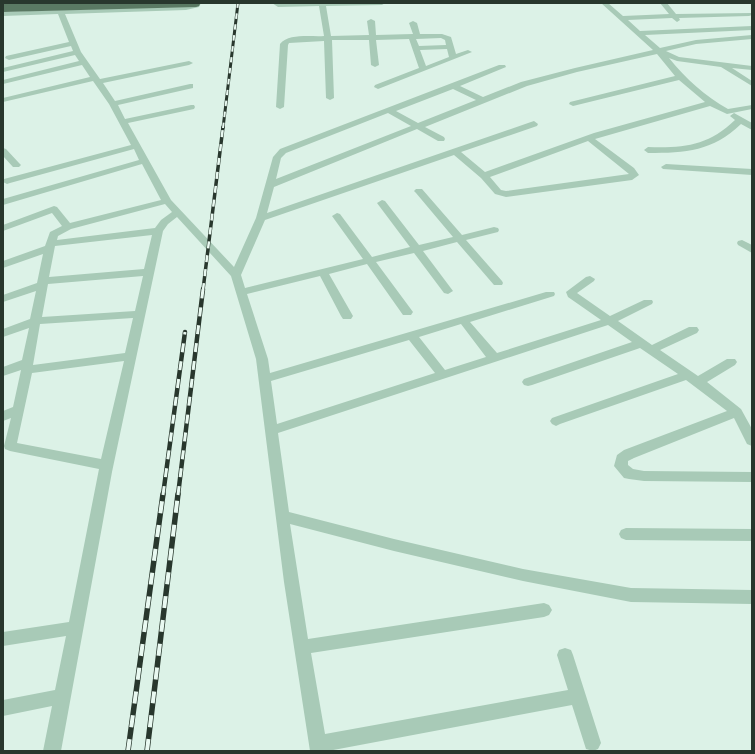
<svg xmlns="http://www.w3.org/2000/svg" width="755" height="754" font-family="'Exo 2',sans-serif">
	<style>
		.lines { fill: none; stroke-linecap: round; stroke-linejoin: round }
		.minor { fill: #a8cab7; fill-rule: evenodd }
		.major { fill: #5a7963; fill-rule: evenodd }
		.rail-far3-casing { stroke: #28372d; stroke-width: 3 }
		.rail-far2-casing { stroke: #28372d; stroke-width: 3.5 }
		.rail-far1-casing { stroke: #28372d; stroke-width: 4.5 }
		.rail-casing { stroke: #28372d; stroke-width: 5.5 }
		.rail-far3 { stroke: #e9f9f1; stroke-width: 2; stroke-dasharray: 5.5; stroke-linecap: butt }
		.rail-far2 { stroke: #e9f9f1; stroke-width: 2.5; stroke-dasharray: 7; stroke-linecap: butt }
		.rail-far1 { stroke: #e9f9f1; stroke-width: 3; stroke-dasharray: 9; stroke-linecap: butt }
		.rail { stroke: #e9f9f1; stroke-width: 4; stroke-dasharray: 12; stroke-linecap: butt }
		.major-bridge { stroke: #5a7963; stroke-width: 8 }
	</style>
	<rect width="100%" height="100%" fill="#dcf2e7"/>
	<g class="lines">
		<g class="minor">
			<path d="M57,3h6l1,7 122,-4 8,-2 1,-1h6l-2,4 -13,3 -121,4 16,38 19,27 89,-18 4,2 -4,2 -86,18 12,18 75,-17h3v4l-75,17 7,14 66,-14h3l1,2 -1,2 -66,14 43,77 63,67 22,-49 17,-61 7,-8 219,-84h6l1,2 -46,19 23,11 38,-15 54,-14 78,-18 -52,-47h7l15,13 46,-2 -9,-11h7l9,11 75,-1 1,2 -3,1 -70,2 1,2 -3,2 -5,-4 -44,2 12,11 112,-5v4l-107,5 15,13 36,-8 56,-5v4l-56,5 -30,7 13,6 73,9v4l-20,-2 20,13v5l-31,-19 -44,-6 -8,-3c17,21 36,38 59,51l24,-4v4l-25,5 -17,-8 -115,33 39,29 5,7 -7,5 -126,17 -11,-3 -14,-16 -27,-23 -189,65 -24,55 4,13 118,-29 -31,-43 5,-3 3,1 32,43 38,-10 -33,-44 5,-3 3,1 34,44 34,-8 -37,-44 -2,-2 2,-2h6l40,46 32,-8 4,1 1,2 -1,2 -32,8 36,41 1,2 -1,2h-8l-37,-43 -34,9 30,40 -5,3 -4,-1 -30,-40 -38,9 37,50 -2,3h-8l-36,-51 -38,10 24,42 -2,3h-8l-2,-3 -21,-40 -73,18 21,65 2,14 276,-81h8l1,2 -1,2 -84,26 27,31 104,-33 -33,-23 -2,-5 20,-15 4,-1 5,3 -1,2 -17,12 33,23 34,-16h8l1,2 -1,2 -34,17 34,24 37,-18h8l2,3 -2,3 -37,17 38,26 29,-17h8l2,3 -2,3 -28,17 34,27 11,20v17l-5,-2 -13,-26 -100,40 -6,3v4l5,4 11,2 108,1v10l-108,-1 -15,-2 -5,-1 -10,-12 3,-11 7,-5 103,-39 -41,-31 -126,44 -4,2 -4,-2 -2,-3 2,-3 126,-44 -38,-26 -108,37 -4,1 -4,-1 -2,-3 2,-3 108,-37 -24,-17 -330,108 11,79 105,27 129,30 108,19 121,2v14l-121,-2 -108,-21 -129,-30 -104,-27 18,115 236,-36 5,2 3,5 -3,5 -5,2 -233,36 14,81 243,-44 -11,-35 2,-5 6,-2 6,2 2,5 28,88 -3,6 -5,2 -7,-2 -14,-44 -244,46h-18l-26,-169 -28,-223 -25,-83 -54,-59 -9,7 -5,7 -51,241 -51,279h-18l9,-45 -49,10v-16l52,-10 11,-54 -63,10v-14l66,-10 30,-153 -89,-18 -5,-2 -1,-3 7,-28 -8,3v-10l10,-4 8,-37 -18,6v-9l19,-7 7,-32 -26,9v-8l27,-10 6,-28 -33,11v-7l34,-12 6,-29 -40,14v-7l42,-15 5,-14 12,-6 -10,-13 -49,18v-6l51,-19 3,1 13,16 91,-23 -19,-36 -139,41v-6l136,-39 -5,-11 -124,34 -3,1 -4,-2 1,-3 127,-34 -22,-41 -16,-23 -90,21v-4l87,-21 -8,-12 -79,19v-4l76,-19 -4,-6 -72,17v-4l70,-17 -2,-5 -62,14 -4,-2 1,-2 63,-14 -11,-28 -55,2v-4l54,-2zM657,54l18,22 -105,26 -1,2 4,2 106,-26 26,22 -111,31 -109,39 -24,-20 76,-26 1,-2 -4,-3 -3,1 -264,91 7,-26 143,-58 21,12h6l1,-2 -1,-2 -19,-10 102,-41 50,-14zM453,89l23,11 -58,23 -22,-12zM388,113l23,13 -135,53 5,-21 5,-5zM588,141l41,33 -123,17 -5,-1 -11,-13zM165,204l7,8 -11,8 -6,8 -98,12 1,-4 13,-7zM152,235l-8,34 -95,8 6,-31zM143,276l-8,35 -93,6 6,-33zM133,318l-8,35 -92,12 7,-41zM461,324l25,33 -41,13 -26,-33zM409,340l26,33 -158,51 -6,-43zM124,361l-23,98 -84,-16 15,-70z"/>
			<path d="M272,3h113l-3,2 -56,1 5,30 38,-1 -2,-14 4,-2 4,2 1,14 37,-1 -4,-11 4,-2 4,2 3,11h22l9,3 5,17 12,-4 4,2 -94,37 -4,-2 1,-2 44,-17 -10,-29 -33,1 3,25 -4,2 -4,-2 -2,-25h-37l2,58 -4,2 -4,-2 -2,-57 -35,2 -1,2 -4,62 -4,2 -4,-2 4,-63c9,-11 31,-7 44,-8l-5,-30 -41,1zM441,38l4,2 1,5 -27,1 -3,-7zM447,49l2,8 -23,9 -6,-16z"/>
			<path d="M734,113l18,10v7l-11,-6c-28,27 -55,29 -93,29l-4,-3 4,-3c36,1 60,-1 87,-27l-5,-4z"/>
			<path d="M3,148l3,1 13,14 2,2 -2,2h-6l-10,-11z"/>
			<path d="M666,164l86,5v6l-89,-6 -2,-2z"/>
			<path d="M742,240l10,5v8l-14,-8 -1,-2 1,-2z"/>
			<path d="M626,528l126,1v12l-126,-1 -5,-2 -2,-4 2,-4z"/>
		</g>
		<path class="major" d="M3,3h34l-3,2 -31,1z"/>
		<defs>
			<path id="rail-far3" d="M223,128l15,-125"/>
			<path id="rail-far2" d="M203,290l20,-163"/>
			<g id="rail-far1">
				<path d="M163,495l22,-163"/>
				<path d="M178,495l25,-206"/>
			</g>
			<g id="rail">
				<path d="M128,751l35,-257"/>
				<path d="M147,751l31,-257"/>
			</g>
		</defs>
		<use href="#rail-far3" class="rail-far3-casing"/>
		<use href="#rail-far2" class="rail-far2-casing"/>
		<use href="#rail-far1" class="rail-far1-casing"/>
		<use href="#rail" class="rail-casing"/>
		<use href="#rail-far3" class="rail-far3"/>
		<use href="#rail-far2" class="rail-far2"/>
		<use href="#rail-far1" class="rail-far1"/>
		<use href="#rail" class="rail"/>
		<path class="major-bridge" d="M3,8l193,-5"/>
	</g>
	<rect width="755" height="754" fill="none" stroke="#28372d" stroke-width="8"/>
</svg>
